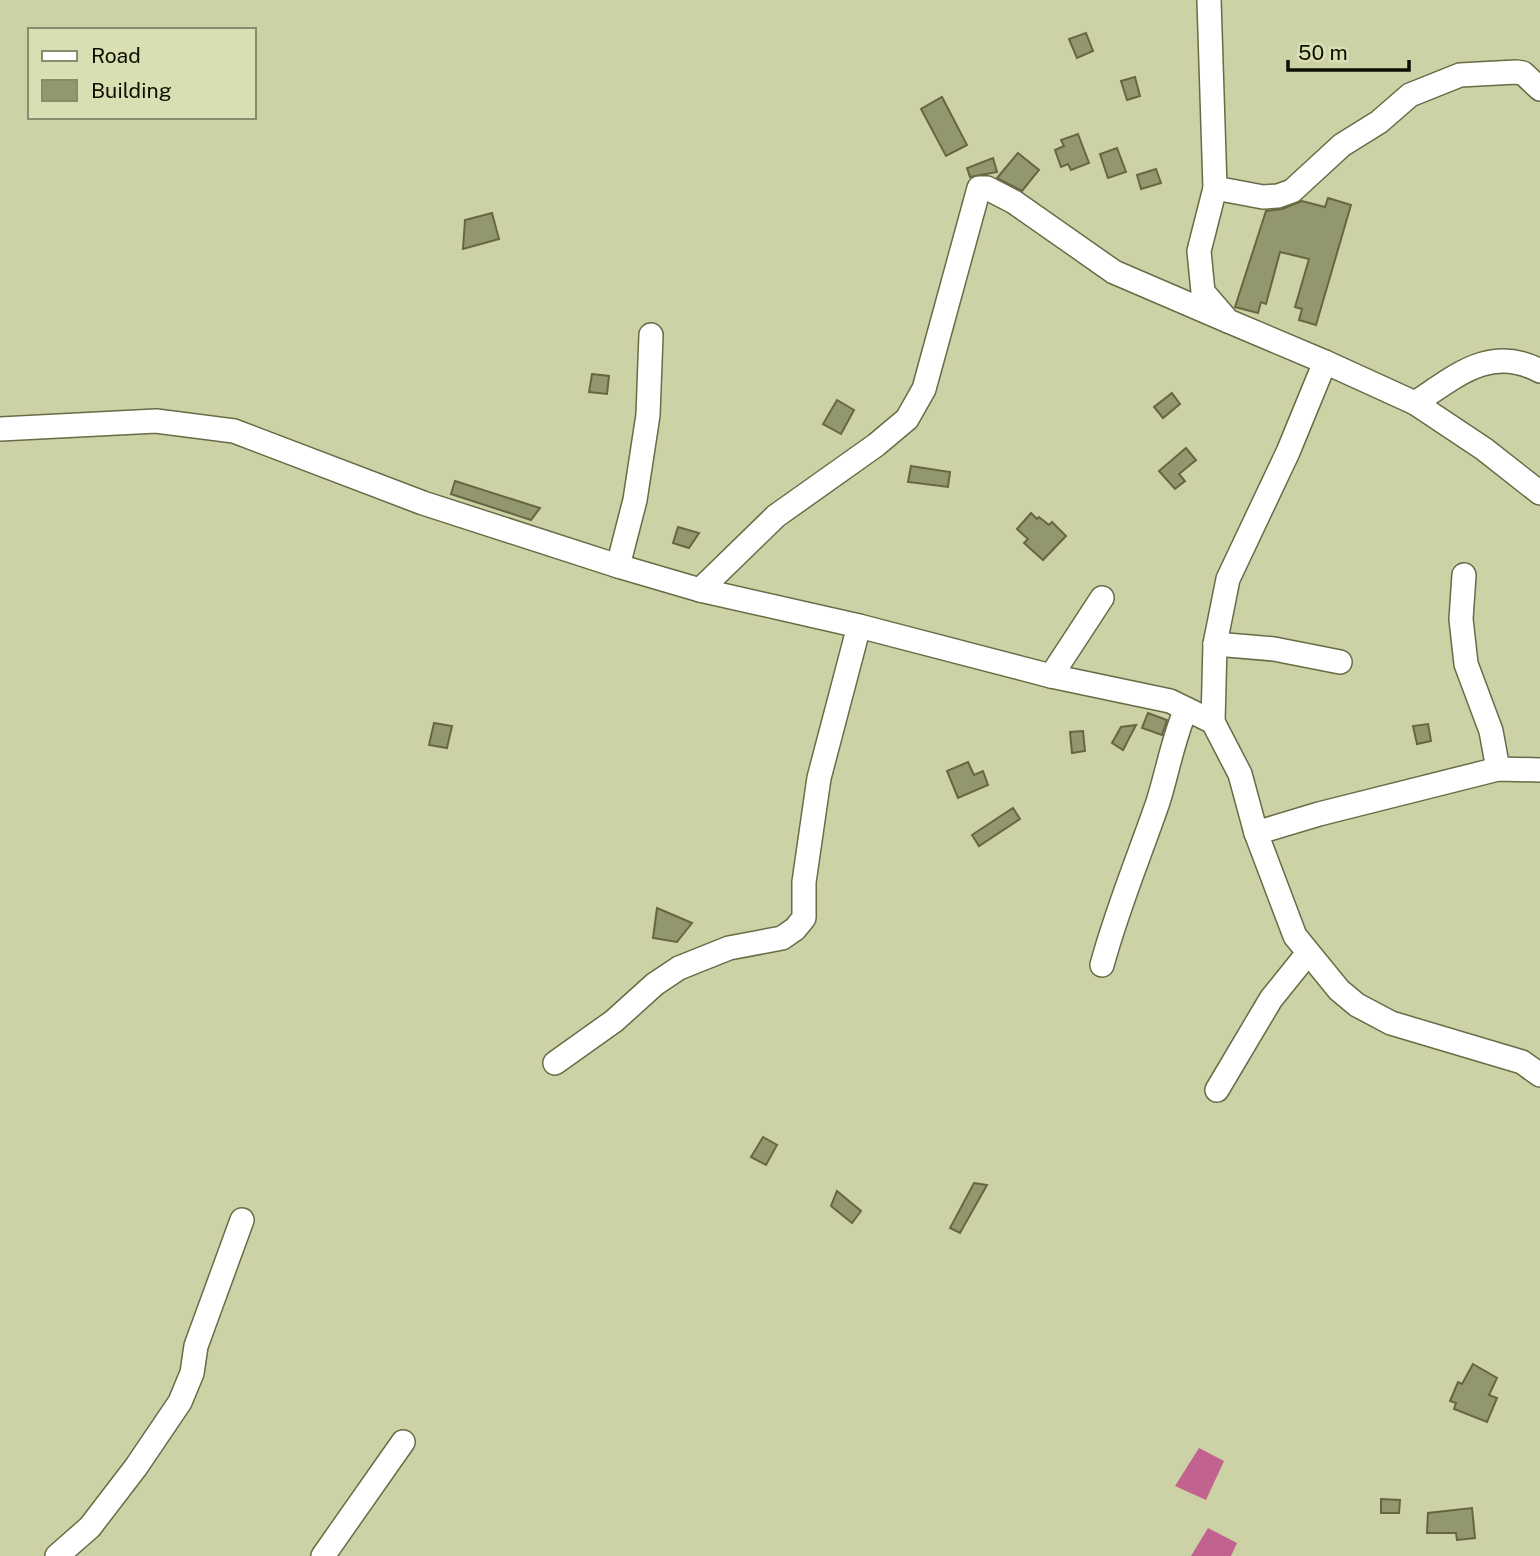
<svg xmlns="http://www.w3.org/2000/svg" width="1540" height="1556" font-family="'Public Sans',sans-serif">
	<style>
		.water { fill: #c1628f }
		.building { fill: #93976e; stroke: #656741; stroke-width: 2 }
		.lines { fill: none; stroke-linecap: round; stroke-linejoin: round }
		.minor-casing { stroke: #686b44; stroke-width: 26 }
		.minor { stroke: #fff; stroke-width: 23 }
	</style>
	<rect width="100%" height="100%" fill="#cdd1a6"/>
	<g class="water">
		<path d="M1199,1448l25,13 -18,39 -31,-14z"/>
		<path d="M1208,1528l29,15 -6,13h-40z"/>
	</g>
	<g class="building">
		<path d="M1086,33l7,18 -16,7 -8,-19z"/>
		<path d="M1135,77l5,19 -13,4 -6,-19z"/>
		<path d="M942,97l25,48 -21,11 -25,-47z"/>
		<path d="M1078,134l11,29 -18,7 -3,-6 -7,3 -6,-17 9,-4 -3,-6z"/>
		<path d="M1117,148l9,24 -18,6 -8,-24z"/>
		<path d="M1018,153l21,17 -17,21 -25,-13z"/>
		<path d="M993,158l4,14 -27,5 -3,-9z"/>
		<path d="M1156,169l5,14 -20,6 -4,-14z"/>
		<path d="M1328,198l23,7 -35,120 -17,-5 3,-11 -7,-2 14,-48 -29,-7 -14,52 -5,-2 -3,11 -23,-6 31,-96 16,-2 20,-8 23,6z"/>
		<path d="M492,213l7,26 -36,10 2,-29z"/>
		<path d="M592,374l17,2 -2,18 -18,-2z"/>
		<path d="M1172,393l8,11 -17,14 -9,-11z"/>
		<path d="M837,400l17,10 -13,24 -18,-10z"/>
		<path d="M1186,448l10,12 -17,14 6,7 -10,8 -16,-18z"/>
		<path d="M911,466l39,6 -2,15 -40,-5z"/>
		<path d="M455,481l85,27 -9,12 -80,-26z"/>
		<path d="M1031,513l6,6 2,-2 10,8 3,-3 14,14 -23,24 -19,-17 4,-4 -11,-10z"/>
		<path d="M678,527l21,6 -10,15 -16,-5z"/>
		<path d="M1148,713l19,7 -5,15 -20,-7z"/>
		<path d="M434,723l18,3 -5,22 -18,-3z"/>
		<path d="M1428,724l3,17 -14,3 -4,-18z"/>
		<path d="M1136,725l-13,25 -11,-7 9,-16z"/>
		<path d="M1083,731l2,20 -13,2 -2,-21z"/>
		<path d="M968,762l6,13 9,-4 5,14 -30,13 -11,-27z"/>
		<path d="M1013,808l7,11 -41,27 -7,-11z"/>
		<path d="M657,908l35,15 -15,19 -24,-4z"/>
		<path d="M763,1137l14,8 -11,20 -15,-8z"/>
		<path d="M974,1183l13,2 -27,48 -10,-5z"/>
		<path d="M837,1191l24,20 -9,12 -21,-17z"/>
		<path d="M1473,1364l24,14 -8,17 8,3 -10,24 -33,-13 2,-6 -6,-2 8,-19 4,2z"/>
		<path d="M1381,1499l19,1 -1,13h-18z"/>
		<path d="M1472,1508l3,30 -18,2 -1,-7h-29l1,-20z"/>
	</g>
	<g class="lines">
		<defs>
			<g id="minor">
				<path d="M1209,0l6,188 -16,63 4,41 25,29 97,41 90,41 69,46 56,44"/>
				<path d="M1215,188l48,9 15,-1 14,-5 50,-46 37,-23 31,-27 50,-20 56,-3 7,1 17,16"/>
				<path d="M1415,403c40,-26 75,-59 125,-32"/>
				<path d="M0,429l156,-8 78,10 189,72 195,63 82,24 159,36 192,50 119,25 43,21 27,52 16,59 39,103 44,54 18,15 34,18 131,39 18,13"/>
				<path d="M618,566l17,-66 13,-85 3,-80"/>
				<path d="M1464,575l-3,44 5,45 25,67 7,38"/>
				<path d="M700,590l76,-74 100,-71 31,-26 17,-30 55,-201h8l27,14 100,70 114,49"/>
				<path d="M1215,644l59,5 66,13"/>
				<path d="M1051,676l51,-78"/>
				<path d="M1213,722l2,-78 13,-65 60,-127 37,-90"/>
				<path d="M1256,833l63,-19 179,-45 42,1"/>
				<path d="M1102,965c15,-56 37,-108 56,-163 10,-32 15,-63 28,-93"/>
				<path d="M555,1063l59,-42 41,-37 24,-16 50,-20 53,-10 13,-9 9,-11v-36l15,-104 40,-152"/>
				<path d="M1217,1090l54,-91 37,-46"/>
				<path d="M57,1556l33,-29 46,-60 44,-65 12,-29 4,-27 46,-126"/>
				<path d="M323,1556l80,-114"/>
			</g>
		</defs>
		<use href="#minor" class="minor-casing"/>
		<use href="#minor" class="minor"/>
	</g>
	<rect x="28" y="28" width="228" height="91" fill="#dadeb3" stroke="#888b6c" stroke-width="2"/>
	<rect x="42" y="51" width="35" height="10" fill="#ffffff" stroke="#888b6c" stroke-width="2"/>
	<text x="91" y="63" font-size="21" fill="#0e0f02">Road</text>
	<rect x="42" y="80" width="35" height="21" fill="#93976e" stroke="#888b6c" stroke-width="2"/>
	<text x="91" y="98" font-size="21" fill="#0e0f02">Building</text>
	<path d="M1288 60v10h121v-10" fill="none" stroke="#0e0f02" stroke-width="3.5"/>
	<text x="1298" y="60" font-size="21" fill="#0e0f02" stroke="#dadeb3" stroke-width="5" paint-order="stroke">50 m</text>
</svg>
